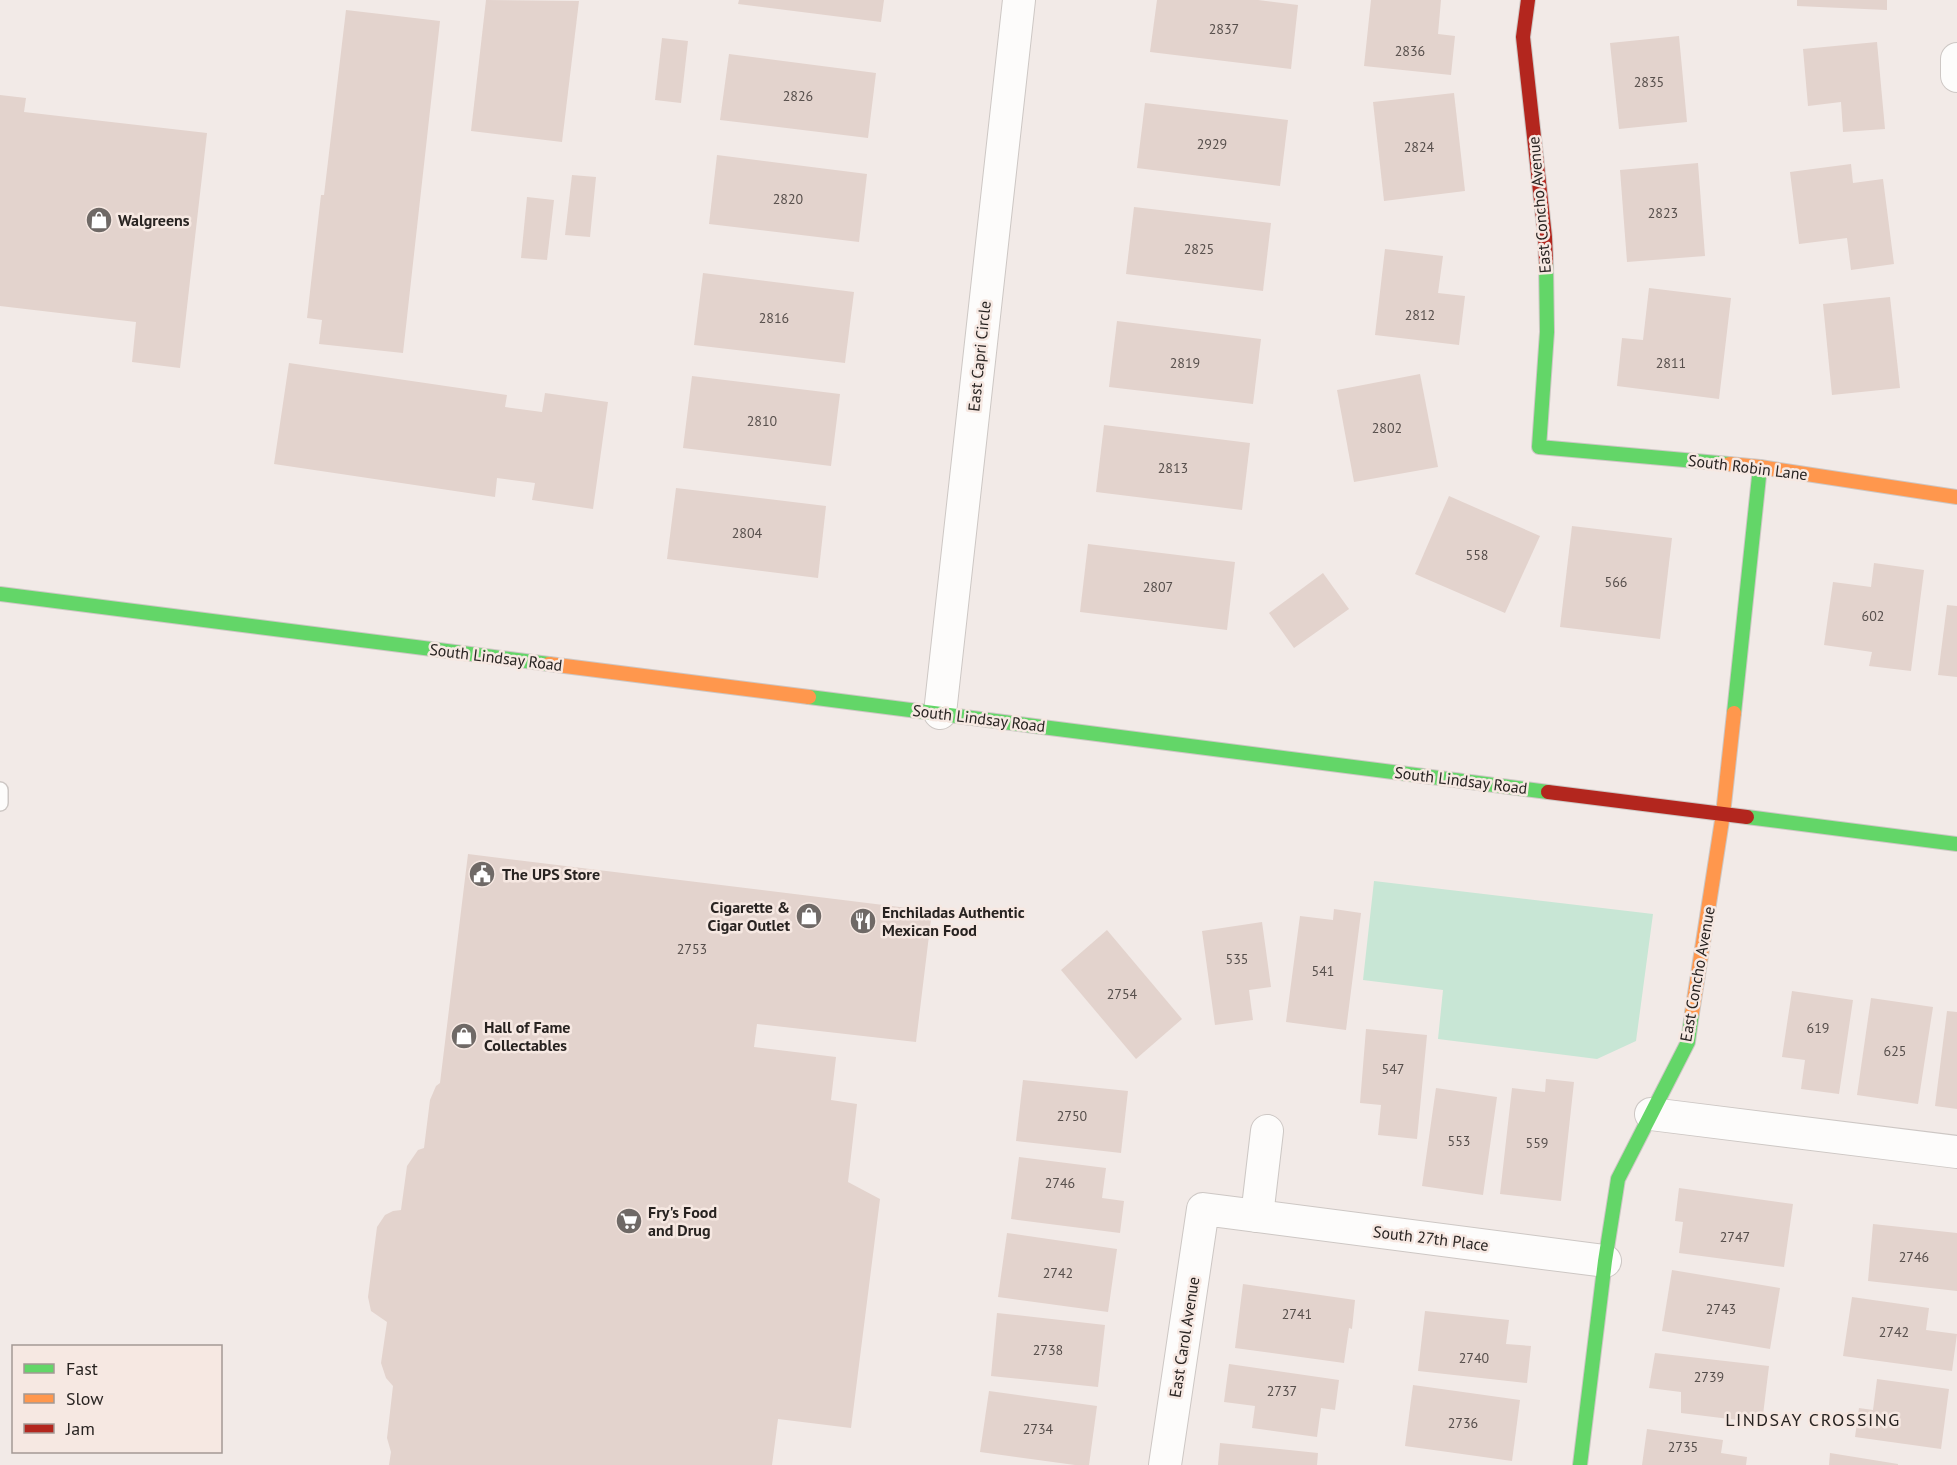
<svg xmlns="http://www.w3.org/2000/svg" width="1957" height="1465" font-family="'PT Sans',sans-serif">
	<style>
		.green { fill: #c8e6d5 }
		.building { fill: #e3d3cd }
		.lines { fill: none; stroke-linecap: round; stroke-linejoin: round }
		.lane-casing { stroke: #cdc7c4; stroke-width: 18 }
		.street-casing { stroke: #cdc7c4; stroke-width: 34 }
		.fast-casing { stroke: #cdc7c4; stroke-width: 16 }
		.slow-casing { stroke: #cdc7c4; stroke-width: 16 }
		.jam-casing { stroke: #cdc7c4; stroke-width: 16 }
		.lane { stroke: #fdfcfb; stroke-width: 15 }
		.street { stroke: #fdfcfb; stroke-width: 32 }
		.fast { stroke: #63d668; stroke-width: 14 }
		.slow { stroke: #ff974d; stroke-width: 14 }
		.jam { stroke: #b3261e; stroke-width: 14 }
		.labels { text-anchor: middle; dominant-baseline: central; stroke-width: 5; stroke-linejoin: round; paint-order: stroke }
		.number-label { font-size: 14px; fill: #574f4c }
		.street-label { font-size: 16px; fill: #282321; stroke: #f6e8e2 }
		.poi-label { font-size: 16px; font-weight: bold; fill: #282321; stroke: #f6e8e2; text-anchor: start }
		.neighbourhood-label { font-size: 18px; letter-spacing: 1.5px; fill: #282321; stroke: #f6e8e2 }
	</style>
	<rect width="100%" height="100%" fill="#f2eae7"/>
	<path class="green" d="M1374,881l279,33 -17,127 -39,18 -159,-20 5,-49 -80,-10z"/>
	<g class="building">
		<path d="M486,0l93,1 -17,141 -91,-11z"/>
		<path d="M739,0h145l-3,22 -143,-18z"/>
		<path d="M1157,0h101l40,5 -7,64 -141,-17z"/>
		<path d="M1371,0h70l-3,34 17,2 -4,39 -87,-9z"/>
		<path d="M1797,0h90v10l-90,-4z"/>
		<path d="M346,10l94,11 -37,332 -84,-9 3,-24 -15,-2 14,-123h3z"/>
		<path d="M1679,36l8,86 -68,7 -9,-86z"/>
		<path d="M662,38l26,3 -7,62 -26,-3z"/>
		<path d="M1877,42l8,87 -42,3 -2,-30 -33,4 -5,-57z"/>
		<path d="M729,54l147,19 -8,65 -148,-18z"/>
		<path d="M1454,93l11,98 -81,10 -11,-99z"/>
		<path d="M0,95l26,3 -2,14 183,21 -27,235 -48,-6 4,-40 -136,-16z"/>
		<path d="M1145,103l143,17 -8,66 -143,-18z"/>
		<path d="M717,155l150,19 -8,68 -150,-18z"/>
		<path d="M1698,163l7,93 -78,6 -7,-92z"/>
		<path d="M1851,164l2,19 30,-4 11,85 -43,6 -4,-32 -48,6 -9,-72z"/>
		<path d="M572,175l24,2 -6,60 -25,-2z"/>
		<path d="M527,197l27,3 -7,60 -26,-2z"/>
		<path d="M1134,207l137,16 -8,68 -137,-17z"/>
		<path d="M1385,249l58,7 -5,37 27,3 -6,49 -84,-10z"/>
		<path d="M703,273l151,19 -9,71 -151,-18z"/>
		<path d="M1649,288l82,10 -12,101 -102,-13 5,-48 21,2z"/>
		<path d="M1890,297l10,91 -68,7 -9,-91z"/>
		<path d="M1117,321l144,18 -8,65 -144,-17z"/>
		<path d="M289,363l218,32 -2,12 37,5 3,-19 63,9 -15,107 -61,-9 3,-17 -38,-5 -2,19 -221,-33z"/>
		<path d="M1420,374l18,93 -84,15 -17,-92z"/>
		<path d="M692,376l148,18 -9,72 -148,-18z"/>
		<path d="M1104,425l146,18 -8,67 -146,-18z"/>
		<path d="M676,488l150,18 -8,72 -151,-19z"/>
		<path d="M1449,496l91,40 -35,77 -90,-39z"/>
		<path d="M1572,526l100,12 -12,101 -100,-12z"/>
		<path d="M1088,544l147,18 -8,68 -147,-18z"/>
		<path d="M1874,563l50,7 -13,101 -42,-5 3,-14 -48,-7 9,-63 38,5z"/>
		<path d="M1323,573l26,36 -55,39 -25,-35z"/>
		<path d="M1947,605l10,1v71l-19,-2z"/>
		<path d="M468,854l464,57 -16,131 -159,-18 -3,23 82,10 -5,43 26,4 -9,78 32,17 -29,229 -73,-9 -6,46h-383l2,-13 -4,-14 6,-52 -7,-8 -5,-15 6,-41 -16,-11 -3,-14 9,-70 8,-12 8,-4 8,-1 6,-44 11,-16 6,-2 6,-48 6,-14 4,-3z"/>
		<path d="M1334,909l27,4 -15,117 -60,-8 14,-106 33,4z"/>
		<path d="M1262,922l9,65 -22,3 4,30 -38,5 -13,-94z"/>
		<path d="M1107,930l75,89 -46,40 -75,-89z"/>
		<path d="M1792,991l61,9 -14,94 -38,-5 4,-29 -23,-3z"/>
		<path d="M1871,998l62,9 -15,97 -61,-9z"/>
		<path d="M1947,1011l10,1v97l-22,-3z"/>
		<path d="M1366,1029l61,6 -10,104 -39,-4 3,-30 -21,-2z"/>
		<path d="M1546,1079l28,3 -13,119 -61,-7 12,-106 33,4z"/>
		<path d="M1023,1080l105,11 -7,62 -105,-12z"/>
		<path d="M1436,1088l61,9 -14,98 -61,-9z"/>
		<path d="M1019,1157l87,11 -4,30 22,3 -4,32 -109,-14z"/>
		<path d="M1679,1188l114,16 -9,63 -105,-14 4,-31 -8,-1z"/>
		<path d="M1873,1224l84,9v58l-89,-10z"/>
		<path d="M1007,1233l110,16 -9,63 -110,-15z"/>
		<path d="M1672,1270l108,18 -10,61 -108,-18z"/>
		<path d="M1243,1284l112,16 -3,29 -3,-1 -5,35 -109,-15z"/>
		<path d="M1852,1297l77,11 -3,22 31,4 -5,37 -109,-15z"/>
		<path d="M1425,1311l84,9 -3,24 25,2 -4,37 -109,-12z"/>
		<path d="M997,1313l108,12 -7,62 -107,-11z"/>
		<path d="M1655,1353l114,13 -7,57 -81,-10v-21l-32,-4z"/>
		<path d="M1229,1364l110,16 -4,30 -14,-2 -4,29 -65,-9 3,-22 -31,-4z"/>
		<path d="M1877,1379l72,10 -8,60 -86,-12 4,-29 14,2z"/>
		<path d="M1413,1385l107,15 -8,61 -107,-15z"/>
		<path d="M989,1391l108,15 -8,59h-14l-95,-13z"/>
		<path d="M1647,1429l76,11 -2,13 26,4 -1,8h-104z"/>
		<path d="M1220,1443l98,10 -1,12h-99z"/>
		<path d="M1830,1453l68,11v1h-69z"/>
	</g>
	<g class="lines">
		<defs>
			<path id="lane" d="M0,790v13"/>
			<g id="street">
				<path d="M1957,59v17"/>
				<path d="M940,713l79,-713"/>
				<path d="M1651,1114l306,38"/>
				<path d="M1257,1216l10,-85"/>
				<path d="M1165,1465l38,-256 402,52"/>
			</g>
			<g id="fast">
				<path d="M1546,262l1,70 -8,115 190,17"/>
				<path d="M0,594l549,70"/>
				<path d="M809,697l739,95"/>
				<path d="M1734,713l26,-246"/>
				<path d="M1747,817l210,27"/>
				<path d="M1580,1465l25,-204 13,-82 70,-137 4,-29"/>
			</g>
			<g id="slow">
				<path d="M1729,464l31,3 197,30"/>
				<path d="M549,664l260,33"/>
				<path d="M1692,1013l31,-199 11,-101"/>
			</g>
			<g id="jam">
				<path d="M1528,0l-5,37 22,200 1,25"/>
				<path d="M1548,792l199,25"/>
			</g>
		</defs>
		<use href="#lane" class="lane-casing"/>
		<use href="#street" class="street-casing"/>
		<use href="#fast" class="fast-casing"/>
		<use href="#slow" class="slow-casing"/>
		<use href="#jam" class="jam-casing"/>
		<use href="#lane" class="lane"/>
		<use href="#street" class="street"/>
		<use href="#fast" class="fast"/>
		<use href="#slow" class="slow"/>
		<use href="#jam" class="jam"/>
	</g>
	<defs>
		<symbol id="shop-disc" viewBox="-11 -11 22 22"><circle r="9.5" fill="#6f6966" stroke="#f6e8e2"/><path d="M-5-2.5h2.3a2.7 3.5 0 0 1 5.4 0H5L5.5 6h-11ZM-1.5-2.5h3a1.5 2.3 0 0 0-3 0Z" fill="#fff"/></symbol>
		<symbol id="civic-disc" viewBox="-11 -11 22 22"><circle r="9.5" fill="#6f6966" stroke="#f6e8e2"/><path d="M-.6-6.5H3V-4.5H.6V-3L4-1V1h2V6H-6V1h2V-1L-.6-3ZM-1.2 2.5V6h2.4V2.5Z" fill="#fff"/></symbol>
		<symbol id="restaurant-disc" viewBox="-11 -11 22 22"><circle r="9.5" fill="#6f6966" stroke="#f6e8e2"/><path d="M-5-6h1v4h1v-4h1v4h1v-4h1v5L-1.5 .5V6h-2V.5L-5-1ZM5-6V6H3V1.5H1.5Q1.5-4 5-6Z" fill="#fff"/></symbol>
		<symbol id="supermarket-disc" viewBox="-11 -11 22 22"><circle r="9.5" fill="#6f6966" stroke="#f6e8e2"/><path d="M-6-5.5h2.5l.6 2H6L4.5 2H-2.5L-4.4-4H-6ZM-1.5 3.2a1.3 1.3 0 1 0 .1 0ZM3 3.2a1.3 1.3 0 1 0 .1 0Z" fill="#fff"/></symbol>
	</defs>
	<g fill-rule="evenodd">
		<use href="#shop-disc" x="84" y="205" width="30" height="30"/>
		<use href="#civic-disc" x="467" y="859" width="30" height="30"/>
		<use href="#shop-disc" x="794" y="901" width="30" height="30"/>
		<use href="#restaurant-disc" x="848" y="906" width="30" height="30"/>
		<use href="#shop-disc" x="449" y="1021" width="30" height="30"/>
		<use href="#supermarket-disc" x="614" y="1206" width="30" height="30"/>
	</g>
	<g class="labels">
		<g class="number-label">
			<text x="1224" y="29">2837</text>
			<text x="1410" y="51">2836</text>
			<text x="1649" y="82">2835</text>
			<text x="798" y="96">2826</text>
			<text x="1212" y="144">2929</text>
			<text x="1419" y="147">2824</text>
			<text x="788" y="199">2820</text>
			<text x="1663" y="213">2823</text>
			<text x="1199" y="249">2825</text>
			<text x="1420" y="315">2812</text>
			<text x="774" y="318">2816</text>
			<text x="1185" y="363">2819</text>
			<text x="1671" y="363">2811</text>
			<text x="762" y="421">2810</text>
			<text x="1387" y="428">2802</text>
			<text x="1173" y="468">2813</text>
			<text x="747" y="533">2804</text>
			<text x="1477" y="555">558</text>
			<text x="1616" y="582">566</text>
			<text x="1158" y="587">2807</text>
			<text x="1873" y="616">602</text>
			<text x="692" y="949">2753</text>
			<text x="1237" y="959">535</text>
			<text x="1323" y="971">541</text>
			<text x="1122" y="994">2754</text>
			<text x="1818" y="1028">619</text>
			<text x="1895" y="1051">625</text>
			<text x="1393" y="1069">547</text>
			<text x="1072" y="1116">2750</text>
			<text x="1459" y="1141">553</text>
			<text x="1537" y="1143">559</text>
			<text x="1060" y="1183">2746</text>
			<text x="1735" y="1237">2747</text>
			<text x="1914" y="1257">2746</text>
			<text x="1058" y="1273">2742</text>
			<text x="1721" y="1309">2743</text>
			<text x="1297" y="1314">2741</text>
			<text x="1894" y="1332">2742</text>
			<text x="1048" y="1350">2738</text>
			<text x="1474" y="1358">2740</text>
			<text x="1709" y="1377">2739</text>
			<text x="1282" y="1391">2737</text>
			<text x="1463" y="1423">2736</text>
			<text x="1038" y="1429">2734</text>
			<text x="1683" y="1447">2735</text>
		</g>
		<g class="street-label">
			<text transform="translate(1539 205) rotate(-95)">East Concho Avenue</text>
			<text transform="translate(979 356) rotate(-84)">East Capri Circle</text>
			<text transform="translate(1748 467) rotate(7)">South Robin Lane</text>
			<text transform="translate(496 657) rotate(7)">South Lindsay Road</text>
			<text transform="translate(979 718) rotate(7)">South Lindsay Road</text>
			<text transform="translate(1461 780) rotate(7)">South Lindsay Road</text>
			<text transform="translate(1697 974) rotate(-80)">East Concho Avenue</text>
			<text transform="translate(1431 1238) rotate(7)">South 27th Place</text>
			<text transform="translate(1184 1337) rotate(-81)">East Carol Avenue</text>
		</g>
		<g class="poi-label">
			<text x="118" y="220">Walgreens</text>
			<text x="502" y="874">The UPS Store</text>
			<text x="790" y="907" text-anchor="end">Cigarette &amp;<tspan x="790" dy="18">Cigar Outlet</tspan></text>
			<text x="882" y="912">Enchiladas Authentic<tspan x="882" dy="18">Mexican Food</tspan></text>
			<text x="484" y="1027">Hall of Fame<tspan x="484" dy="18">Collectables</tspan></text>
			<text x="648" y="1212">Fry's Food<tspan x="648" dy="18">and Drug</tspan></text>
		</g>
		<g class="neighbourhood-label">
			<text x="1813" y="1419">LINDSAY CROSSING</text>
		</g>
	</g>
	<rect x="12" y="1345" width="210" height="108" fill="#f6e8e2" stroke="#a49995" stroke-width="1.5"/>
	<rect x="24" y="1364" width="30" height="9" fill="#63d668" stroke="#a49995" stroke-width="1.5"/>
	<text x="66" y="1375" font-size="18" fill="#282321">Fast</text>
	<rect x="24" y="1394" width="30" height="9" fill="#ff974d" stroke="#a49995" stroke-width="1.5"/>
	<text x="66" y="1405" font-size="18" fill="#282321">Slow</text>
	<rect x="24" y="1424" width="30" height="9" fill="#b3261e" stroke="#a49995" stroke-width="1.5"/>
	<text x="66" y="1435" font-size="18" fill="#282321">Jam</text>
</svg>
